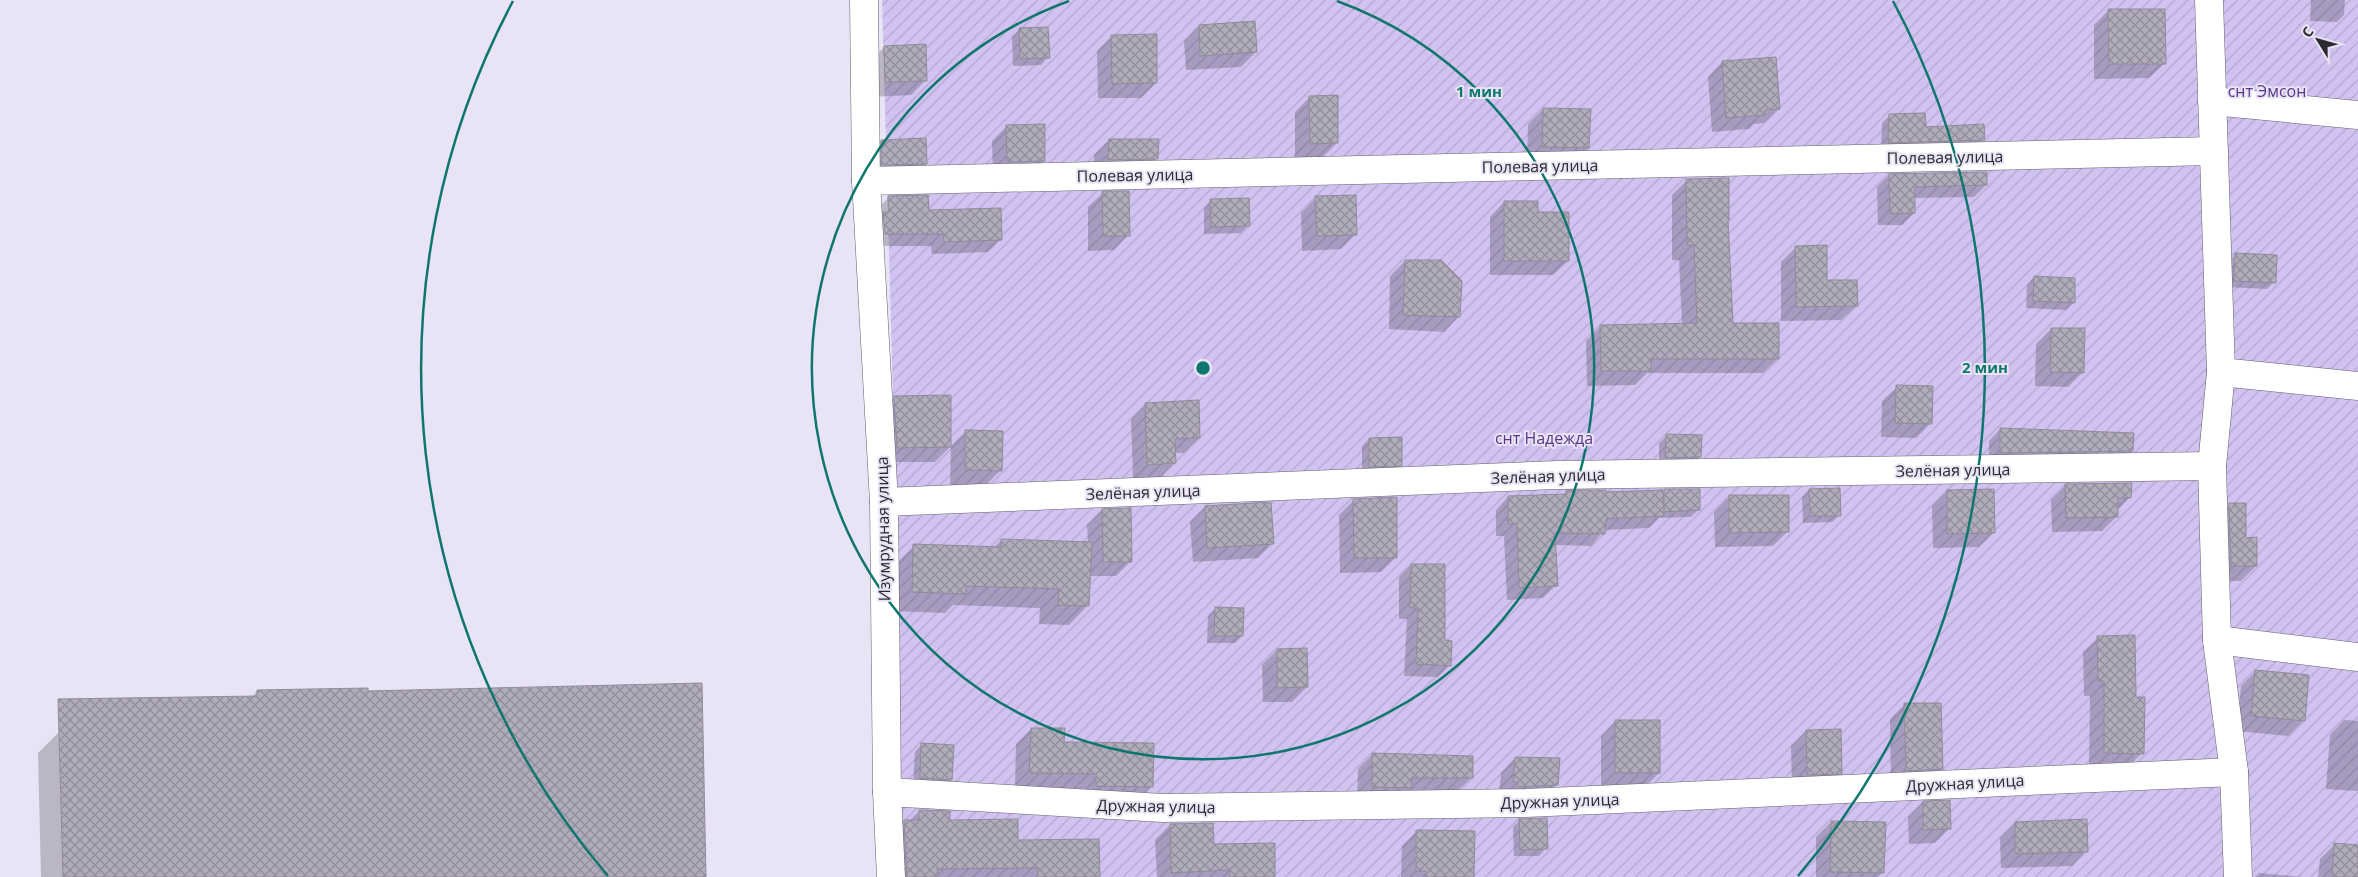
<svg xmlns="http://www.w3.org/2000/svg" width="2358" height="877" font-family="'Open Sans',sans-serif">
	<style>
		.garden { fill: url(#garden-furrows) }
		.shadow { fill: #0003 }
		.building { fill: url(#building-cross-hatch); stroke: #908b9b }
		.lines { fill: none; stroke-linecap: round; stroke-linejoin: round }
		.street-casing { stroke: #64606e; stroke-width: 29 }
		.street { stroke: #fff; stroke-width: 28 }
		.ring { fill: none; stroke: #0f766e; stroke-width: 2.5 }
		.labels { text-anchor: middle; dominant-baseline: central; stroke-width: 4; stroke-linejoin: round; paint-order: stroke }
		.park-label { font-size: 16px; fill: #59368a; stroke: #e9e4f5 }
		.street-label { font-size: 16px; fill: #2c2a30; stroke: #e9e4f5 }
		.centre { fill: #0f766e; stroke: #e9e4f5; stroke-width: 2.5 }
		.ring-label { font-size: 15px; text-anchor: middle; font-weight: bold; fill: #0f766e; stroke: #e9e4f5; stroke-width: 4; stroke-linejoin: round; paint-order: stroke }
	</style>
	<defs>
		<pattern id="garden-furrows" width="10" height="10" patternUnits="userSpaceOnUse" patternTransform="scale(1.25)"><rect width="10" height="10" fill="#d1c2f1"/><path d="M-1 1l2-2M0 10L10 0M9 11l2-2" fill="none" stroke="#b4a7cf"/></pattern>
		<pattern id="building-cross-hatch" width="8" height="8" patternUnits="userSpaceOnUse" patternTransform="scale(1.25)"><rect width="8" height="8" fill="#b1acbc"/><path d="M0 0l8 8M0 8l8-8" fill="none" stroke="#908c99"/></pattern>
	</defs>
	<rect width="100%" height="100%" fill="#e9e4f5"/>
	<path class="garden" d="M882,0h1476v877h-1455l-10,-481z"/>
	<g class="shadow">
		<path d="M2311,0h34l-1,15 -7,7 -27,-1z"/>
		<path d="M2109,10l55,54 -15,14 -55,1v-54z"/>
		<path d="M1199,26l57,26 -15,15 -55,3 -2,-29z"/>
		<path d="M1019,30l29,27 -7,8 -28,1 -1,-29z"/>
		<path d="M1112,36l44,47 -15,15h-43l-1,-47z"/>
		<path d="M884,47l42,33 -15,15 -41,2 -1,-35z"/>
		<path d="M1722,62l57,46 -15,15 -10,1 -5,5 -37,3 -4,-55z"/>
		<path d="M1310,97l27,46 -15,15h-27v-46z"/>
		<path d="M1543,109l45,39 -15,14 -46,-1 1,-37z"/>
		<path d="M1889,116l35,13 59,11 -7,7 -95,2 1,-26z"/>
		<path d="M1007,126l37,35 -15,15 -36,1 -1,-36z"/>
		<path d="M1109,140l48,18 -15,15 -48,1v-19z"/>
		<path d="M882,141l44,23 -15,14 -44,1v-23z"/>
		<path d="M1889,175l97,10 -12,12 -60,1v15l-12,12h-24l-1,-38z"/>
		<path d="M1687,180l39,41 6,103 46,34 -15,15h-116l-12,12 -48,1 -1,-45 15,-15 81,-1 -3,-65h-7v-65z"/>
		<path d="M1103,193l25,42 -14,15 -26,1v-44z"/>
		<path d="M889,197l38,15 74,27 -13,13 -56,2 -1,-8h-58l3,-36z"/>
		<path d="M1316,198l40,36 -15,15 -39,2 -1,-38z"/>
		<path d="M1211,201l37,24 -7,8 -37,1v-26z"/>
		<path d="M1504,202l33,11 31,48 -15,14h-63v-58z"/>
		<path d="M1796,247l30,35 30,24 -15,14 -60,1v-59z"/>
		<path d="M2236,254l38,28 -7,7 -40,-2 1,-25z"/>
		<path d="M1405,261l53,56 -14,15 -55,-3 1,-53z"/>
		<path d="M2034,277l39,26 -7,7 -40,-2 1,-23z"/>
		<path d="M2051,329l32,43 -15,15 -33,-1 1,-42z"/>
		<path d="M1897,387l34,36 -15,15 -35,-1 1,-36z"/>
		<path d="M894,397l56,50 -15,15h-53l-3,-50z"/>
		<path d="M1146,404l53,34 -15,15h-10v10l-14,15 -27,1 -2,-60z"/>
		<path d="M2000,429h39v2l93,20 -12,12 -131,1v-23z"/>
		<path d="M966,431l35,39 -15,15h-36l1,-39z"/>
		<path d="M1667,436l33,21 -7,7 -34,1v-22z"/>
		<path d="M1369,439l32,26 -7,7 -32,2v-28z"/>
		<path d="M2066,485l64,12 -13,14v5l-15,15 -50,1 -1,-32z"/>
		<path d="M1665,490l34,19 -8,8 -32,1 -10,10 -45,2 -13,16 -36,-1 1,40 -13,13 -36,2 -3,-64h-8v-26l12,-13 54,-1 4,-4 96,2z"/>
		<path d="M1809,490l31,25 -8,7 -29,1 -1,-26z"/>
		<path d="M1947,491l47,41 -15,15 -46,1 -1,-42z"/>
		<path d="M1729,497l59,34 -15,15 -58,1 -1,-35z"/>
		<path d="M1354,500l42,57 -15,15 -41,1 -1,-58z"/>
		<path d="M2229,505l27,61 -15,15h-25l-2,-62z"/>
		<path d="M1205,507l68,36 -15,15 -65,4 -3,-40z"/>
		<path d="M1102,510l29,51 -15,15h-27l-1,29 -19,20 -30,-1 1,-16 -87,-3 -8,8 -52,-2 2,-46 19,-19 79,2 9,-8 86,3 -1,-18z"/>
		<path d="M1411,565l39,100 -12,12 -34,-1 3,-57h-8v-42z"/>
		<path d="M1215,609l27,27 -7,7h-28l1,-27z"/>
		<path d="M2098,638l44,115 -15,15h-38l1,-72h-6l-1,-44z"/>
		<path d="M1277,650l30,37 -15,15h-29l-1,-37z"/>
		<path d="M2256,671l47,50 -15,15 -51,-5 4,-45z"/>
		<path d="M257,691l110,1 338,185h-664l-3,-124 21,-21 192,-34z"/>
		<path d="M1905,704l36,65 -15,14 -35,2 -1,-66z"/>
		<path d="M2344,720l14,1v70l-32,-2 4,-54z"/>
		<path d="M1616,721l43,52 -15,15h-43v-52z"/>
		<path d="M1031,729l32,14 89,43 -15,15 -56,-1v-11l-66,-2 1,-43z"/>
		<path d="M1806,731l35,42 -15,15 -34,1 -1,-43z"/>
		<path d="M922,744l29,36 -8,7 -30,-2 2,-33z"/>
		<path d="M1373,754l98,24 -15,14 -99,10 1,-33z"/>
		<path d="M1515,758l42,26 -15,15 -43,-3 2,-23z"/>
		<path d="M1923,802l27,26 -15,15 -26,1 -1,-27z"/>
		<path d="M919,811l98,30 82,36h-212l-2,-36 19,-20h5z"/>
		<path d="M1520,820l26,28 -7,8h-25l-1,-29z"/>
		<path d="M1831,822l52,50 -5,5h-62v-40z"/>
		<path d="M2015,823l71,28 -14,15 -71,2 -1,-30z"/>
		<path d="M1170,825l43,21 61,31h-117l-2,-37z"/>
		<path d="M1417,831l56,46h-72l1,-31z"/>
		<path d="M2335,844l23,2v31h-40l2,-18z"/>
		<path d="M2259,873l44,4h-48z"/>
	</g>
	<g class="building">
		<path d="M2108,9h57l1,55h-57z"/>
		<path d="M1255,21l2,31 -57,4 -1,-31z"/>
		<path d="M1048,27l2,31 -30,1 -1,-31z"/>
		<path d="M1157,34v49l-45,1 -1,-49z"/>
		<path d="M926,44l1,37 -42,1 -1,-36z"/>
		<path d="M1776,57l4,52 -15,1v5l-39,3 -4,-57z"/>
		<path d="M1338,95v48l-28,1 -1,-48z"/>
		<path d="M1543,108l48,1 -2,39 -47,-1z"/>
		<path d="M1925,113l1,14 58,-3 1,16 -97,3 1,-29z"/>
		<path d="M1045,124v37l-38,1 -1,-37z"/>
		<path d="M926,138l1,26 -46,1v-25z"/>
		<path d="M1109,139h50l-1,20 -50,1z"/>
		<path d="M1987,172v13l-72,2v26l-25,1 -1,-40z"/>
		<path d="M1729,178v42h-1l5,103h46v36h-128v12h-50l-1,-46 97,-2 -3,-78h-7l-1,-66z"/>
		<path d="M1102,191h27l1,45h-27z"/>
		<path d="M928,195l1,15 72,-2 1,32 -58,2 -1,-8h-58l-2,-22h6l-1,-16z"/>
		<path d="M1356,195l1,40 -40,1 -2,-40z"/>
		<path d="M1249,198l1,28 -39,1 -1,-28z"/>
		<path d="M1504,201h34v11h31v49h-65z"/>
		<path d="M1827,245v35h30l1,26 -62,1 -1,-61z"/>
		<path d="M2235,253l42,2 -1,28 -42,-2z"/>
		<path d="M1405,260h36l21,21 -2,36 -57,-2z"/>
		<path d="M2034,276l41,2v25l-42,-2z"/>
		<path d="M2051,328h34l-1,45 -34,-1z"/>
		<path d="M1896,385l37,1 -1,38 -37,-1z"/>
		<path d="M951,395v52l-54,1 -3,-52z"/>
		<path d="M1199,400l1,38 -25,1 1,24 -29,2 -2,-62z"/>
		<path d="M2000,428l134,5 -1,18 -133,2z"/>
		<path d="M965,430l38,1 -1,40 -37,-1z"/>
		<path d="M1666,434l36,1 -1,22 -36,1z"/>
		<path d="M1402,437v29l-33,1v-29z"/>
		<path d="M2132,483l-1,15h-13v19l-52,1 -1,-34z"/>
		<path d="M1840,488l1,28h-31l-1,-27z"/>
		<path d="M1664,489h36v21l-36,2z"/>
		<path d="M1994,489l1,44 -48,1v-44z"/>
		<path d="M1566,490h40v2l57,-2 1,26 -58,3 -1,15 -50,-1 3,53 -39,2 -2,-64h-9v-28l58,-2z"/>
		<path d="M1729,495h60v37l-60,1z"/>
		<path d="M1397,497v61h-43l-1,-59z"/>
		<path d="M1271,502l3,42 -67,4 -2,-42z"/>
		<path d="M2229,503h17v35l11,-1v29h-26z"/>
		<path d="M1131,508l1,54h-29l-1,-53z"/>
		<path d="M1001,539l91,3 -3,64 -31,-1 1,-16 -93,-3v8l-54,-2 1,-48 88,3z"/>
		<path d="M1411,564h34v76l7,1 -1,25 -35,-2 2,-56h-8z"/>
		<path d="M1215,607l29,1 -1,28h-29z"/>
		<path d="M2135,635l1,62h9l-1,57 -40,-1v-72h-6l-1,-45z"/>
		<path d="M1307,648l1,39 -31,1v-39z"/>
		<path d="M2255,670l54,5 -4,46 -54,-5z"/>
		<path d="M702,683l4,194h-643l-5,-178 199,-3v-6l111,-2v3z"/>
		<path d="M1904,703h37l2,66 -37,2z"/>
		<rect x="1615" y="720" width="45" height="53"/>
		<path d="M1031,728h34l-1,14 90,1 -1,44 -57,-1v-12l-67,-1z"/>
		<path d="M1841,729l1,45 -35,1 -1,-45z"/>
		<path d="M921,743l33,2 -2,35 -32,-2z"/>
		<path d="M1372,753l101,3v22h-61l-1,10 -39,-1z"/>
		<path d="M1515,757l45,1 -2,27 -40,2v-5h-5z"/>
		<path d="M1950,800l1,29 -28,1v-29z"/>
		<path d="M919,810l31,1v9l68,-1v21l81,-1 1,38h-62v-9l-101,1 1,8h-31l-3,-57h15z"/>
		<path d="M1547,818l1,31 -28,1 -1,-31z"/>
		<path d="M2087,819l1,33 -73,2v-32z"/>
		<path d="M1831,821l55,1 -2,51 -54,-1z"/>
		<path d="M1213,823l1,21 61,-1v34h-45v-7l-59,3 -1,-49z"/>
		<path d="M1416,830l59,1 -1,46h-48v-6h-10z"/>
		<path d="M2334,843l24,2v32h-26z"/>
	</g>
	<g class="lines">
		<defs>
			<g id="street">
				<path d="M864,0l2,181 18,321 3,290 4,85"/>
				<path d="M2209,0l12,372 -9,94 5,174 17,132 4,105"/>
				<path d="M2212,101l146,14"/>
				<path d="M866,181l1348,-30"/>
				<path d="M2221,372l137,14"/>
				<path d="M884,502l673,-27 655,-9"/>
				<path d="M2217,640l141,17"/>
				<path d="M887,792l276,16 363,-5 708,-31"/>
			</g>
		</defs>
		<use href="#street" class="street-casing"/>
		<use href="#street" class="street"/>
	</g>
	<g class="ring">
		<path d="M1337 1A391 391 0 1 1 1069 1"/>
		<path d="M608 876A782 782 0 0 1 513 1M1893 1A782 782 0 0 1 1798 876"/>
	</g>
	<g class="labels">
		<g class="park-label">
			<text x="2267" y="91">снт Эмсон</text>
			<text x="1544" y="438">снт Надежда</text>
		</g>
		<g class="street-label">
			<text transform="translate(1945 157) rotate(-1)">Полевая улица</text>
			<text transform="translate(1540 166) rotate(-1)">Полевая улица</text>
			<text transform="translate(1135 175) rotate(-1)">Полевая улица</text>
			<text transform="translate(1953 470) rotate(-1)">Зелёная улица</text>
			<text transform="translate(1548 476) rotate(-2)">Зелёная улица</text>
			<text transform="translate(1143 492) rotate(-2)">Зелёная улица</text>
			<text transform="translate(883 529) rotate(-91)">Изумрудная улица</text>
			<text transform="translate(1965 783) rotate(-3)">Дружная улица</text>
			<text transform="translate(1560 801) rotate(-2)">Дружная улица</text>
			<text transform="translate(1156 806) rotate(1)">Дружная улица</text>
		</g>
	</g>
	<circle cx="1203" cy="368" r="8" class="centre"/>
	<g class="ring-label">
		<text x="1479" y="97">1 мин</text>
		<text x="1985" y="373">2 мин</text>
	</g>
	<g transform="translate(2318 40) rotate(307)" stroke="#e9e4f5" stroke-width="4" paint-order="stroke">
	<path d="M0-4L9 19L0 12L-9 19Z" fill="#2c2a30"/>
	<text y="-8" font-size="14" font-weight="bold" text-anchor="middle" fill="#2c2a30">С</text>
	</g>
</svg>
